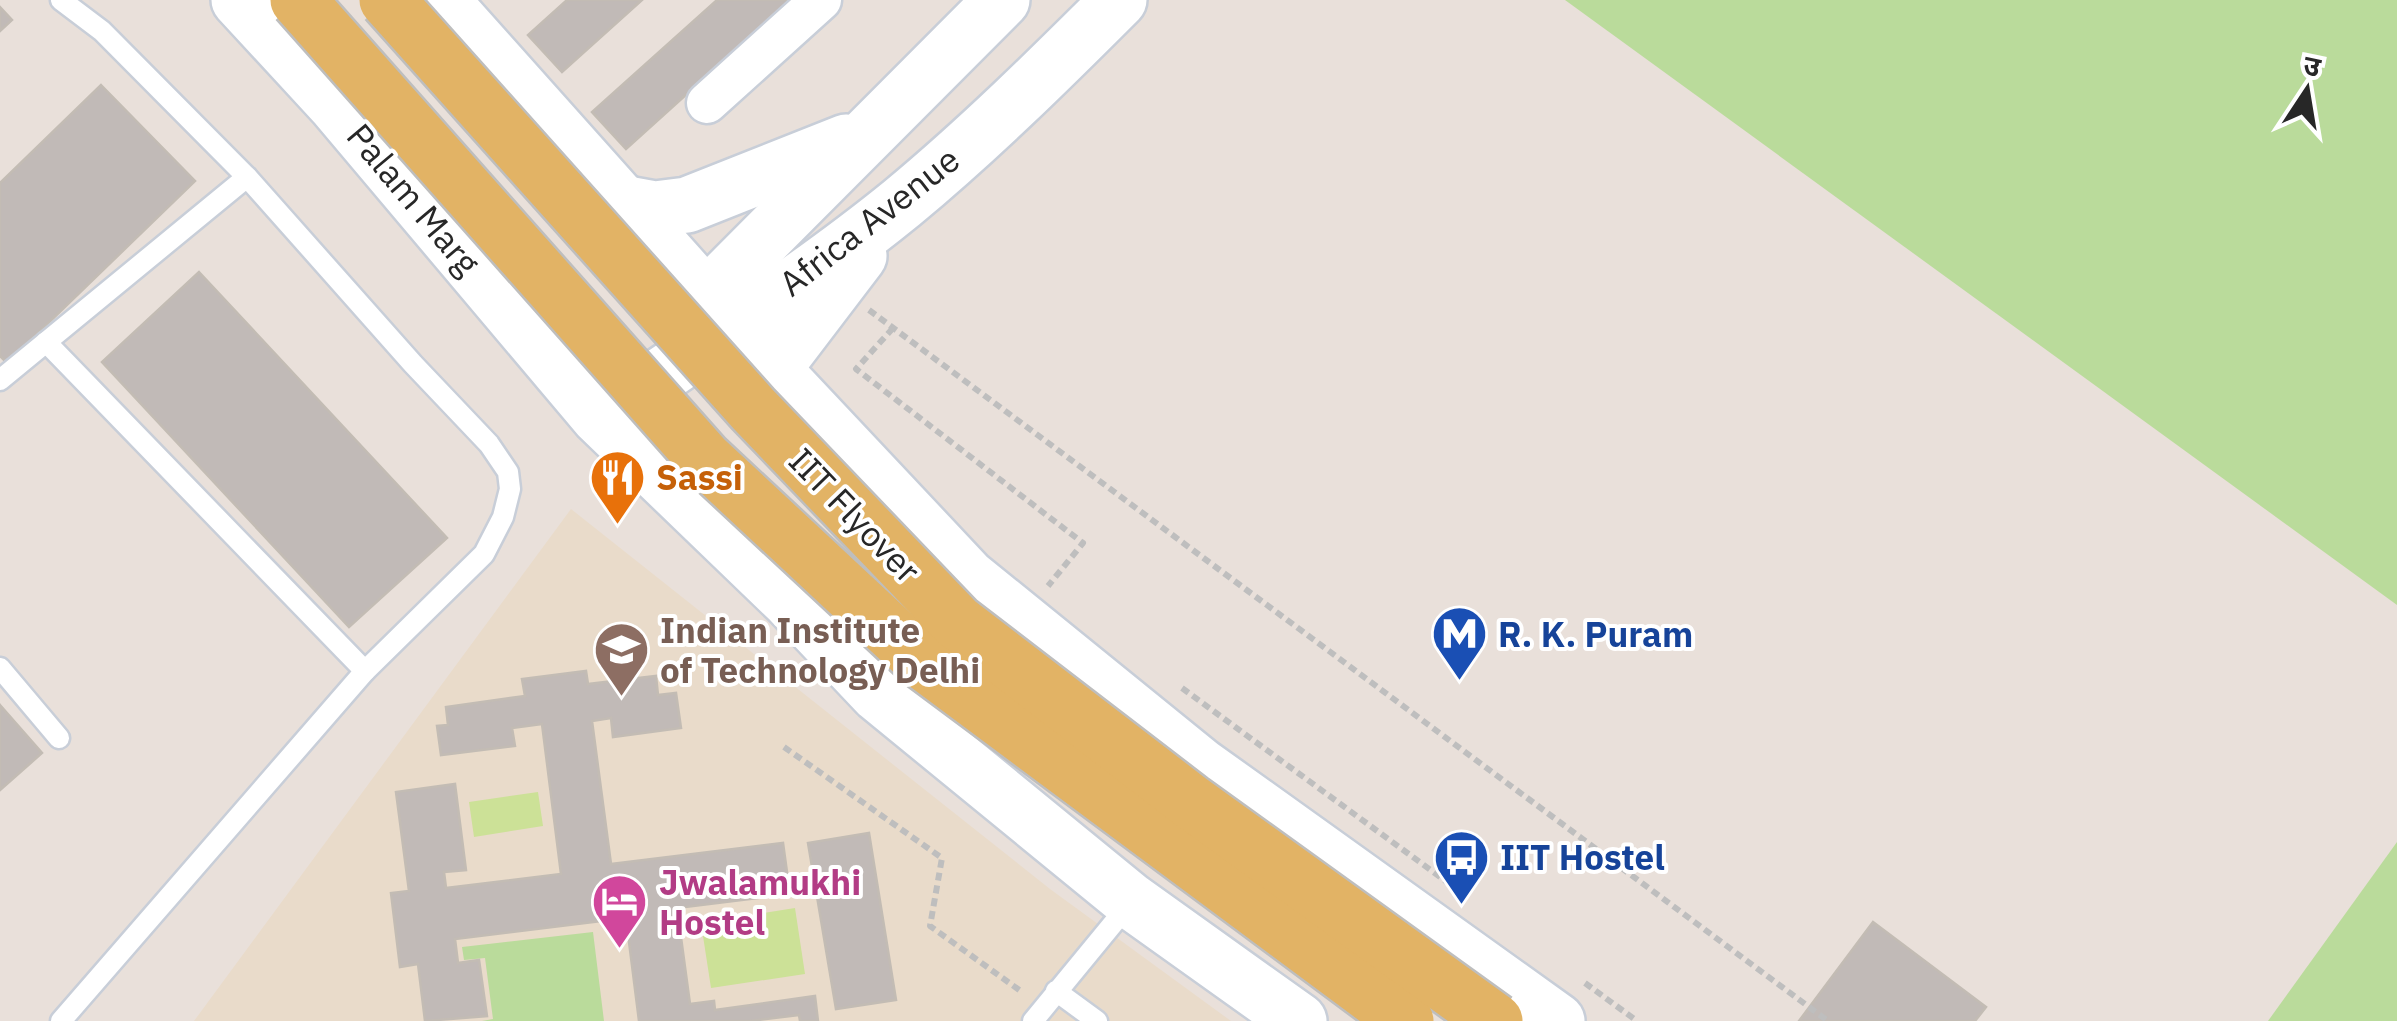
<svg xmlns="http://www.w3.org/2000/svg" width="2397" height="1021" font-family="'IBM Plex Sans','Noto Sans Devanagari',sans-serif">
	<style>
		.education { fill: #e9dbca }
		.green { fill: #badb9b }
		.pitch { fill: #cce197 }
		.building { fill: #c1bab7; stroke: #c3bcb4; stroke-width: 2.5 }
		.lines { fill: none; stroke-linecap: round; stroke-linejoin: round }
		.service-casing { stroke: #c8ced8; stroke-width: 25 }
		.minor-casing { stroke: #c8ced8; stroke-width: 45 }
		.secondary-casing { stroke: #c8ced8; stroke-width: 60 }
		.path { stroke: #bebebe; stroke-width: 6; stroke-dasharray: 8 5; stroke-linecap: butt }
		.service { stroke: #fff; stroke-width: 20 }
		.minor { stroke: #fff; stroke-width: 40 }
		.secondary { stroke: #fff; stroke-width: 55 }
		.primary-bridge-casing { stroke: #bebebe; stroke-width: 60; stroke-linecap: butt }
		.primary-bridge { stroke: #e2b365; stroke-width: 55 }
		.labels { text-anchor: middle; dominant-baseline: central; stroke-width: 8; stroke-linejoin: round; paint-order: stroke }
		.street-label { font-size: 35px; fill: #272727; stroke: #fff }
		.food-label { font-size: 35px; font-weight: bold; fill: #c56008; stroke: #fff; text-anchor: start }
		.education-label { font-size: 35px; font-weight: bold; fill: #785e54; stroke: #fff; text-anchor: start }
		.transit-label { font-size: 35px; font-weight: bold; fill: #164399; stroke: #fff; text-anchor: start }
		.hotel-label { font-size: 35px; font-weight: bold; fill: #b23c85; stroke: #fff; text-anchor: start }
	</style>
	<rect width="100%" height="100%" fill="#e9e0da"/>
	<path class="education" d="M571,509l479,380 181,132h-1037z"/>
	<g class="green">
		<path d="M1565,0h832v605z"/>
		<path d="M2397,842v179h-129z"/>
		<path d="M593,932l11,89h-122l11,-2 -8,-61 -21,2 -2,-13z"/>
	</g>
	<g class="pitch">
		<path d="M538,792l5,34 -69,11 -5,-35z"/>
		<path d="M795,908l10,66 -94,14 -10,-65z"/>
	</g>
	<g class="building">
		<path d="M567,0h75l-80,72 -34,-37z"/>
		<path d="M717,0h74l-165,149 -34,-37z"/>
		<path d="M0,7l12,13 -12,11z"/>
		<path d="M101,85l94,96 -188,182 -7,-7v-173z"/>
		<path d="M199,272l248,266 -98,89 -247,-265z"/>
		<path d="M586,671l2,13 68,-8 2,19 18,-2 5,35 -68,9 -2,-19 -19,3 19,143 172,-21 7,51 -113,14 13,96 24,-3 1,9 100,-14 3,25h-18l-1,-6 -49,6h-111l-13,-103 -171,21 3,24 21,-3 8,56 -62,5 -7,-57 -18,3 -9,-74 18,-2 -13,-99 59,-8 11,86 -22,2 2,16 115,-14 -19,-150 -30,4 3,18 -74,9 -4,-29 11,-1 -2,-18 79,-11 -3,-17z"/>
		<path d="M0,705l42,48 -42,37z"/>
		<path d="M869,833l27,167 -60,9 -28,-166z"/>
		<path d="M1873,922l113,85 -11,14h-176z"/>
	</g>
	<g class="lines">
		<defs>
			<g id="service">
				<path d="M61,0l41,31 145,146 166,187 76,80 19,28 2,17 -7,28 -19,37 -119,117 -304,350"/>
				<path d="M46,342l319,329"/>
				<path d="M0,380l247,-203"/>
				<path d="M0,668l59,70"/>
				<path d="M1056,991l41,30"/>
				<path d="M1033,1021l97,-118"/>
			</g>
			<path id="minor" d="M707,103l114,-103"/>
			<g id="secondary">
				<path d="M239,0l96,104 264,313 191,184 88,93 253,207 168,120"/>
				<path d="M441,0l291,326 236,251 233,189 356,255"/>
				<path d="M622,203l33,6 32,-4 159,-63"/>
				<path d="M676,319l30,-22 296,-297"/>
				<path d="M773,369l86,-113"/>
				<path d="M604,414c98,-67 206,-136 298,-211 76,-63 147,-133 217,-203"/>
			</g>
		</defs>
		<use href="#service" class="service-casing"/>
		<use href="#minor" class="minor-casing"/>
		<use href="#secondary" class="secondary-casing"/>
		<g class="path">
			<path d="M869,310l959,711"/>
			<path d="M893,328l-37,41 227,174 -35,43"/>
			<path d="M1182,688l280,205"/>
			<path d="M784,747l158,111 -12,68 92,66"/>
			<path d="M1585,983l52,38"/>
		</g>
		<use href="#service" class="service"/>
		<use href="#minor" class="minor"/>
		<use href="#secondary" class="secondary"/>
		<defs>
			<g id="primary-bridge">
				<path d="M298,0l406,458 219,204 483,359"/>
				<path d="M387,0l366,409 204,213 233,179 305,220"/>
			</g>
		</defs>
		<use href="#primary-bridge" class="primary-bridge-casing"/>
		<use href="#primary-bridge" class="primary-bridge"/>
	</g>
	<defs>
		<symbol id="restaurant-pin" viewBox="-11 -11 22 30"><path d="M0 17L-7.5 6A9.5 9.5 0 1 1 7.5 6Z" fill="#e8710a" stroke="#fff"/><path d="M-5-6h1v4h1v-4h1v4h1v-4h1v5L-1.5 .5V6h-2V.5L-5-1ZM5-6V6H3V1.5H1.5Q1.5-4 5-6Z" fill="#fff"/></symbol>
		<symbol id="metro-pin" viewBox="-11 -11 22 30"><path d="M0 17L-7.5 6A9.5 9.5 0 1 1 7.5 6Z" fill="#1a4fb4" stroke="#fff"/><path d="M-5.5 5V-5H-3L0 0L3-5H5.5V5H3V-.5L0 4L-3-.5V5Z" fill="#fff"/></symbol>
		<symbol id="university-pin" viewBox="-11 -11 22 30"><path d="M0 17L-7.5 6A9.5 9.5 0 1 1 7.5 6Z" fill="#8d6e63" stroke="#fff"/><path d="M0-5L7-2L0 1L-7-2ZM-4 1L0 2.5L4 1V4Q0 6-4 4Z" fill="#fff"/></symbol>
		<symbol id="bus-pin" viewBox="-11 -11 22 30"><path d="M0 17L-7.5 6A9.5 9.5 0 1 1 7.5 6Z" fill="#1a4fb4" stroke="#fff"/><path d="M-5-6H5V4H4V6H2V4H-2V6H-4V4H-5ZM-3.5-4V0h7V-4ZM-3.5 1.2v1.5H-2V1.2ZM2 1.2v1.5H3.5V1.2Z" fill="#fff"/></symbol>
		<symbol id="hotel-pin" viewBox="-11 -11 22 30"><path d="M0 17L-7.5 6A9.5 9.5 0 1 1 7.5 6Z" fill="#d1479c" stroke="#fff"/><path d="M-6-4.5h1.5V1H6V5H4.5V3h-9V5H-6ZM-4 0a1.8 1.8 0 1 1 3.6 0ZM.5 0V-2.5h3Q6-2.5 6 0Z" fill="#fff"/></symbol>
	</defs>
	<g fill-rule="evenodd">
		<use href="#restaurant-pin" x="586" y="446" width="63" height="86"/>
		<use href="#metro-pin" x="1428" y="602" width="63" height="86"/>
		<use href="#university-pin" x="590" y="618" width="63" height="86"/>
		<use href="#bus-pin" x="1430" y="826" width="63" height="86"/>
		<use href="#hotel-pin" x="588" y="870" width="63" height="86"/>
	</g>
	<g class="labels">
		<g class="street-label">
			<text transform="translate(414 199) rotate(50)">Palam Marg</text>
			<text transform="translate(869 221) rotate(-38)">Africa Avenue</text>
			<text transform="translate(855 515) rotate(46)">IIT Flyover</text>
		</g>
		<g class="food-label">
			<text x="656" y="477">Sassi</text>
		</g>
		<g class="education-label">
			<text x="660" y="630">Indian Institute<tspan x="660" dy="40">of Technology Delhi</tspan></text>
		</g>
		<g class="transit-label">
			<text x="1498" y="634">R. K. Puram</text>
			<text x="1500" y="857">IIT Hostel</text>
		</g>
		<g class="hotel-label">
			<text x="659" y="882">Jwalamukhi<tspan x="659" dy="40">Hostel</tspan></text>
		</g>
	</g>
	<g transform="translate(2307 90) rotate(12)" stroke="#ffffff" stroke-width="8" paint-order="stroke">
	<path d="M0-8L18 38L0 25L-18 38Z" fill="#272727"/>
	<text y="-15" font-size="28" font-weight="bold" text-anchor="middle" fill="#272727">उ</text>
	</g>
</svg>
